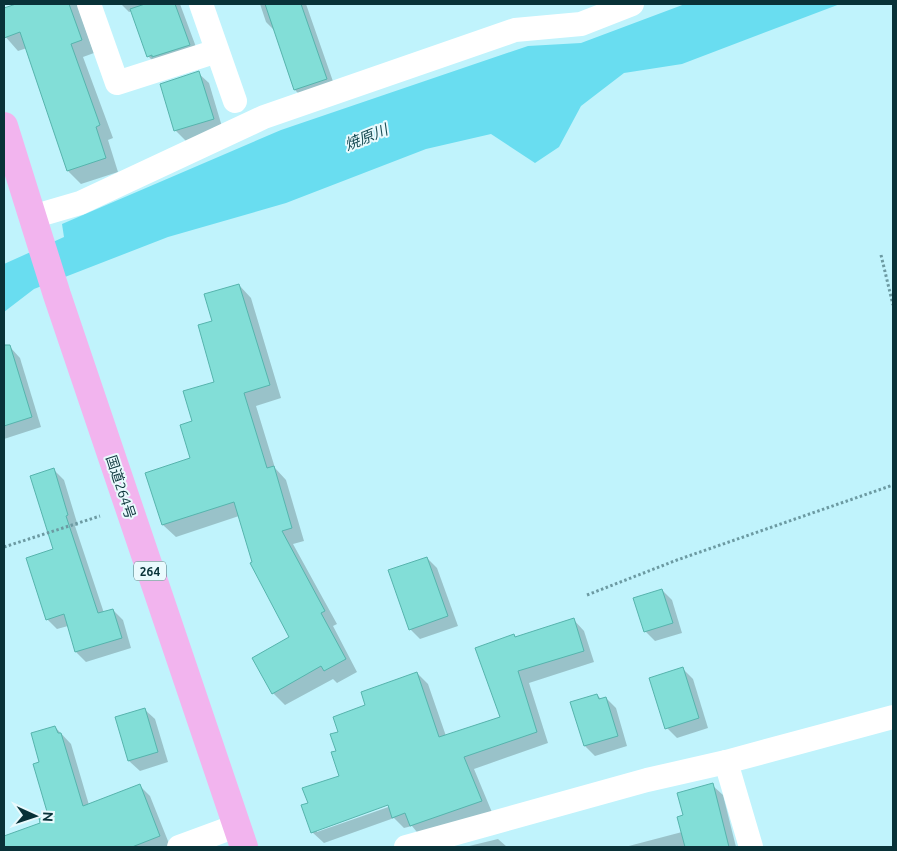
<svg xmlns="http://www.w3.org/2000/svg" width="897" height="851" font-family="Ubuntu,'Noto Sans JP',sans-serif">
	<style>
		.water { fill: #69ddf0 }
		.shadow { fill: #0003; fill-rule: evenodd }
		.building { fill: #82ded7; stroke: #56b4ad }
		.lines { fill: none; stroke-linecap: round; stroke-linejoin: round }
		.path { stroke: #6c9aa2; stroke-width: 3; stroke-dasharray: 2.5 2.5; stroke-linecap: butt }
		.minor { stroke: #fff; stroke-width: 24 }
		.trunk { stroke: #f2b4ee; stroke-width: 28 }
		.labels { text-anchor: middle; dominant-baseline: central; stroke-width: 4; stroke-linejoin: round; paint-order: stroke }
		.shield { fill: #e9fafd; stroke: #4c6e73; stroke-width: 1 }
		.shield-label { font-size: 12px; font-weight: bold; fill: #093238 }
		.street-label { font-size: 14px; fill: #093238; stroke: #e9fafd }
		.water-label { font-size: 15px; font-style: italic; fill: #1b4e56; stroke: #e9fafd }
	</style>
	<rect width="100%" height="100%" fill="#c0f3fc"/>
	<path class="water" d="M685,4h155l-158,60 -58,9 -43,33 -22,41 -24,16 -44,-29 -65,15 -140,54 -118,34 -134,52 -30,23v-48l60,-27 -2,-13 219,-94 247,-84 53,-3z"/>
	<g class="shadow">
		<path d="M20,4h57l17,49 -11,4 30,81 -5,2 10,32 -37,12 -13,-13 -41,-123 -9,3 -14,-16v-26z"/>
		<path d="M121,4h59l19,51 -41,11 -10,-10 -16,-45 -3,1z"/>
		<path d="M260,4h46l30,86 -31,10 -10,-10 -20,-59 -9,-9z"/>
		<path d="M198,73l11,10 14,47 -37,11 -10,-10 -14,-47z"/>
		<path d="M239,285l12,13 30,100 -25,8 19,62 11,12 18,61 -11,3 44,80 -4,2 24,46 -20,11 -4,-4 -48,26 -12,-12 18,-56 -38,-75 -14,-46 -63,21 -13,-12 -16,-52 45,-14 1,-37 23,-39 -3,-61z"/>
		<path d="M10,347l10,11 21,69 -37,12v-90z"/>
		<path d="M54,470l10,10 14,46h-3l29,87 9,-3 10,10 8,28 -45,14 -10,-10 -8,-26 -11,3 -10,-10 7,-69z"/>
		<path d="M427,558l10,10 21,58 -38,13 -10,-10z"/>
		<path d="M662,590l10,10 10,33 -27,8 -10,-10z"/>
		<path d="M573,619l11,12 10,31 -65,21 19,60 -74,26 22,53 -71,20 -13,-16 -8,2 -10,-10 -70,25 -12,-11 -3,-29 32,-27 -4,-24 2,-19 28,-27 50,-33 11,11 18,52 55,-18 13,-83 2,3zM393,802l1,3 -77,27v-3z"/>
		<path d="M683,669l10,10 15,49 -31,10 -10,-10z"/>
		<path d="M597,695l4,4 5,-1 10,10 11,38 -32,10 -10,-10 -14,-43z"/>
		<path d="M144,709l11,10 13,43 -28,9 -11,-10 -13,-43z"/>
		<path d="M55,727l16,17 18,61 51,-19 10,10 20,50 -166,1v-10l38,-13 8,-9 -9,-52z"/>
		<path d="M712,785l11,10 13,52h-111l57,-15 2,-16z"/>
		<path d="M498,839l9,8h-42z"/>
	</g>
	<g class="building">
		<path d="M16,4h53l13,36 -11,4 29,81 -4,2 10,31 -39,13 -47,-139 -16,6v-30z"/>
		<path d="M145,4h30l15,41 -38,12v-2l-5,2 -17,-48z"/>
		<path d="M265,4h36l26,75 -33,11z"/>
		<path d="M199,71l15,48 -40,12 -14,-47z"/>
		<path d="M239,284l31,101 -26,8 23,75 7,-2 18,62 -10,3 43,80 -4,2 25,46 -22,12 -3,-5 -49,28 -20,-36 37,-21 -39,-74 2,-1 -18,-60 -72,23 -17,-52 45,-15 -10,-33 12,-4 -9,-30 31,-9 -16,-57 14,-4 -8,-27z"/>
		<path d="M4,345h6l22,72 -28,9z"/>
		<path d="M54,468l14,47 -2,1 32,97 15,-4 9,29 -47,14 -11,-38 -18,6 -20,-62 27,-9 -23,-73z"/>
		<path d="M427,557l21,59 -39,14 -21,-60z"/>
		<path d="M662,589l11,34 -29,9 -11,-34z"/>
		<path d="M574,618l10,33 -66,20 19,61 -73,25 18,44 -72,25 -5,-13 -13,5 -4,-13 -77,28 -10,-28 7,-2 -6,-15 37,-12 -8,-24 5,-1 -6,-17 8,-2 -5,-15 32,-12 -4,-13 56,-20 22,65 61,-20 -25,-69 39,-14 1,3z"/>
		<path d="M683,667l16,51 -34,11 -16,-51z"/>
		<path d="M597,694l2,5 7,-2 12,39 -34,10 -14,-44z"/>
		<path d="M145,708l13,44 -30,9 -13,-44z"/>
		<path d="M55,726l3,7h3l22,73 57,-22 20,52 -28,11h-128v-11l36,-13 -1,-5 9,-3 -15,-51 6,-2 -8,-29z"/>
		<path d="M713,783l16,64h-44l-8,-30 6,-2 -6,-22z"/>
	</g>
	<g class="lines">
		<g class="path">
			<path d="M881,255l12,50"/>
			<path d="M4,547l96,-31"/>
			<path d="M587,595l90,-35 216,-75"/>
		</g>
		<g class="minor">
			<path d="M89,4l28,79 100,-32"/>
			<path d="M201,4l34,97"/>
			<path d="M32,217l48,-14 184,-86 251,-87 66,-6 51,-20"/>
			<path d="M726,762l25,85"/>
			<path d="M179,847l57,-21"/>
			<path d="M406,847l241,-67 79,-18 167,-45"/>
		</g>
		<path class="trunk" d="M4,126l53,169 187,552"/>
	</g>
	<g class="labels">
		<rect class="shield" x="134" y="561.5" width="32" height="19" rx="4"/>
		<g class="shield-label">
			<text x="150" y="571">264</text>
		</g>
		<g class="street-label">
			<text transform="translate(121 487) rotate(72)">国道264号</text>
		</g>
		<g class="water-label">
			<text transform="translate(366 137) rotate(-22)">焼原川</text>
		</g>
	</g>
	<rect width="897" height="851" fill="none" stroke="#093238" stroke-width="10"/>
	<g transform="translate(35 816) rotate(93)" stroke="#e9fafd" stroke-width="4" paint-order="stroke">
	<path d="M0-4L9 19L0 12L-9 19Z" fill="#093238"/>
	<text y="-8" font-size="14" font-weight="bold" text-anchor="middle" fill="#093238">N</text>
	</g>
</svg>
